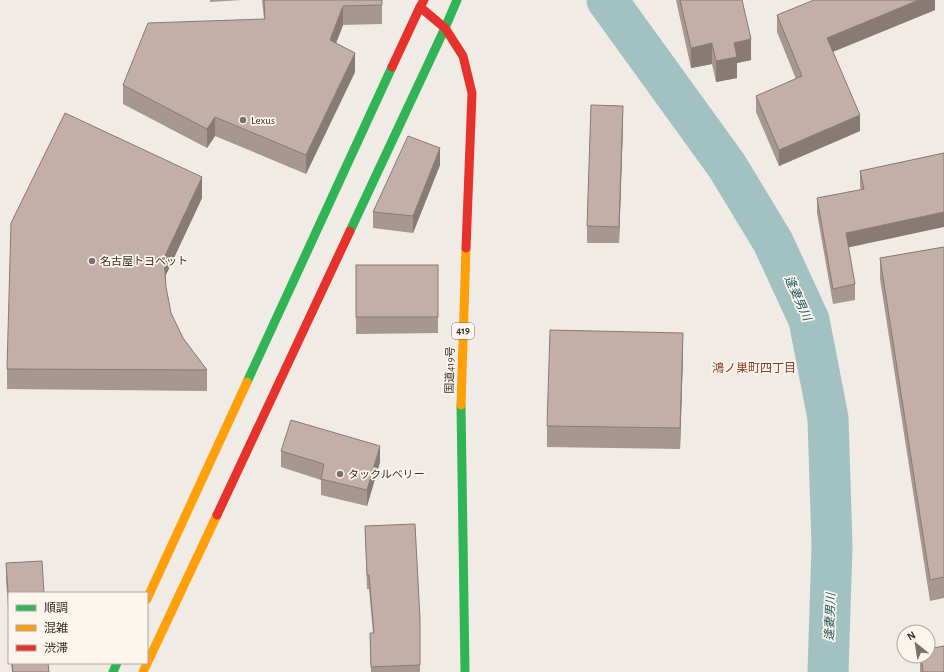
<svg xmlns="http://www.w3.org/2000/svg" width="944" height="672" font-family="'Alegreya Sans','Noto Sans JP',sans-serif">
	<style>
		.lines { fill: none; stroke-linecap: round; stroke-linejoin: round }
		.river { stroke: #a1c2c1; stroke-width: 41 }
		.fast { stroke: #30b455; stroke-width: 9 }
		.slow { stroke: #ff9f0a; stroke-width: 9 }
		.jam { stroke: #e5322d; stroke-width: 9 }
		.wall { fill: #a89690 }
		.shaded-wall { fill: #887a75 }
		.building { fill: #c3afa7; stroke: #887a75 }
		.poi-dot { fill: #7a716c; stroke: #fbf5ee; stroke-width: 1.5 }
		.labels { text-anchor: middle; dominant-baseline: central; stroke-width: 3.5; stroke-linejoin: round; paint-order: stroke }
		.shield { fill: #fbf5ee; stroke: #756b66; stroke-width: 1 }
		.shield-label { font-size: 10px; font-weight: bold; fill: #3b302b }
		.poi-label { font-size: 11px; fill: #3b302b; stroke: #fbf5ee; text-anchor: start }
		.street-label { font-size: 11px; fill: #3b302b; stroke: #fbf5ee }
		.water-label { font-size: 12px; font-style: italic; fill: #1f5a5e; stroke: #fbf5ee }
		.neighbourhood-label { font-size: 12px; fill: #8c3b22; stroke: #fbf5ee }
	</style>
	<rect width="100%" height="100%" fill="#f0ebe5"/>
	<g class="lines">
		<path class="river" d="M607,0l120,166 46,76 36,78 19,98 4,128 -4,126"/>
		<g class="fast">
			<path d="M445,28l12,-28"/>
			<path d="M350,231l95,-203"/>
			<path d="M247,382l145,-315"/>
			<path d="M461,405l4,267"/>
			<path d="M113,672l4,-9"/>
		</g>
		<g class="slow">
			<path d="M461,405l5,-157"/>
			<path d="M147,599l100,-217"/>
			<path d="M143,672l74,-157"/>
		</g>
		<g class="jam">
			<path d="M424,0l-4,7 25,21 18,28 9,37 -6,155"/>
			<path d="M392,67l28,-60"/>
			<path d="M217,515l133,-284"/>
		</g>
	</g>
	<g class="wall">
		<path d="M210,0h33l-33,2z"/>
		<path d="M262,0h120v24l-39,1 -7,18 19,29 -49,102 -91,-38 -8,12 -84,-44v-19l141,-66z"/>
		<path d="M676,0h66l9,60 -14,3v15l-21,4 -4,-18 -21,4z"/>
		<path d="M935,0v10l-102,42 27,79 -81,35 -23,-54v-16l40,-17 -19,-47v-17z"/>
		<path d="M623,123l-4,120h-32v-17z"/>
		<path d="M944,153l-96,94 7,37v16l-22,4 -16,-91v-15l44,-8 -1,-4v-15z"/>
		<path d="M440,165l-27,68 -40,-5v-16z"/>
		<path d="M202,198l-37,79 1,10 5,26 12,25 24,32v21l-200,-2v-20z"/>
		<path d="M944,247v351l-14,3 -50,-322v-21z"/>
		<path d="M356,265h82v68l-82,1z"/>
		<path d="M683,353l-3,96 -133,-2v-21z"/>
		<path d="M281,451l99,11 -13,44 -46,-11v-15l-40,-13z"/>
		<path d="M365,526l55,93v53h-49l-1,-39h3l-4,-44h-2z"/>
		<path d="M6,563l3,30v30l-3,-44z"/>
		<path d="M920,656h8l16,16h-24z"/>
		<path d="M11,663h37l1,9h-37z"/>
	</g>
	<g class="shaded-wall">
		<path d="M919,0h16v10l-108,44v-16z"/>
		<path d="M343,6v19l-13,34v-19z"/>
		<path d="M751,39v21l-14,3v15l-21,4v-21l18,-18z"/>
		<path d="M712,43v21l-21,4v-20z"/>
		<path d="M355,53v19l-49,102v-19z"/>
		<path d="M623,106v17l-4,120v-16z"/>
		<path d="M860,115v16l-81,35v-16z"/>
		<path d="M215,117v19l-8,12v-19z"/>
		<path d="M440,148v17l-27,68v-17z"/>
		<path d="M202,177v21l-38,81v-21z"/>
		<path d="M944,212v15l-98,21v-15z"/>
		<path d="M683,333v20l-3,96v-21z"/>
		<path d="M380,446v16l-13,44v-16z"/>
	</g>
	<g class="building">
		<path d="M264,0h118v5l-39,1 -13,34 25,13 -49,102 -91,-38 -8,12 -84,-44 25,-62 117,-4z"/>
		<path d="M680,0h62l9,39 -17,4 3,14 -21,4 -4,-18 -21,5z"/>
		<path d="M814,0h105l-92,38 33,77 -81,35 -23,-54 46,-20 -25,-61z"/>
		<path d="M591,105l32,1 -4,121 -32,-1z"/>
		<path d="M65,113l137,64 -38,81 2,29 5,26 12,25 24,32 -200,-1 4,-146z"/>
		<path d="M408,136l32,12 -27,68 -40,-4z"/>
		<path d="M944,153v59l-98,21 9,51 -22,5 -16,-91 47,-9 -4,-18z"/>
		<path d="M944,247v330l-14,3 -50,-322z"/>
		<rect x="356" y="265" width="82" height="52"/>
		<path d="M550,330l133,3 -3,95 -133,-2z"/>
		<path d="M291,420l89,26 -13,44 -46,-11 3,-15 -43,-13z"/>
		<path d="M415,524l5,95v46l-49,2 -1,-34h4l-5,-58h-2l-2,-49z"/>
		<path d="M42,561l2,32h-35v13l-3,-43z"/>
		<path d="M944,646v26h-21l-2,-16h7v-7z"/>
		<path d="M12,663h36l1,9h-36z"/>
	</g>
	<g class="poi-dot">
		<circle cx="243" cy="120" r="4"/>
		<circle cx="92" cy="261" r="4"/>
		<circle cx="340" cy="474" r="4"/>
	</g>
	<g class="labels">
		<rect class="shield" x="452" y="323" width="22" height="16" rx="3"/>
		<g class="shield-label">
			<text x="463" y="331">419</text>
		</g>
		<g class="poi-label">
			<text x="251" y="120">Lexus</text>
			<text x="100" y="261">名古屋トヨペット</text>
			<text x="348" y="474">タックルベリー</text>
		</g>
		<g class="street-label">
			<text transform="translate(450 370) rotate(-89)">国道419号</text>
		</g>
		<g class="water-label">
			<text transform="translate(798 298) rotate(66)">逢妻男川</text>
			<text transform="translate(830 617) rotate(-88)">逢妻男川</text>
		</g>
		<g class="neighbourhood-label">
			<text x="754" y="368">鴻ノ巣町四丁目</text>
		</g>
	</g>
	<rect x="8" y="592" width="140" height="72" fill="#fbf5ee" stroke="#aea6a0"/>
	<rect x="16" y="605" width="20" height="6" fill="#30b455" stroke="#aea6a0"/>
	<text x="44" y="612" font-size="12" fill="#3b302b">順調</text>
	<rect x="16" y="625" width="20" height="6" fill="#ff9f0a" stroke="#aea6a0"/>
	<text x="44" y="632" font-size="12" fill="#3b302b">混雑</text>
	<rect x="16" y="645" width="20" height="6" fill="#e5322d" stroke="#aea6a0"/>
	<text x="44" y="652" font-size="12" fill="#3b302b">渋滞</text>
	<g transform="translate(916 644) rotate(330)"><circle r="19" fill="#fbf5ee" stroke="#aea6a0"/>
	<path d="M0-3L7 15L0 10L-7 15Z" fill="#7a716c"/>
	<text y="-6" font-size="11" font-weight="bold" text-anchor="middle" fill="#3b302b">N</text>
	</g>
</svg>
